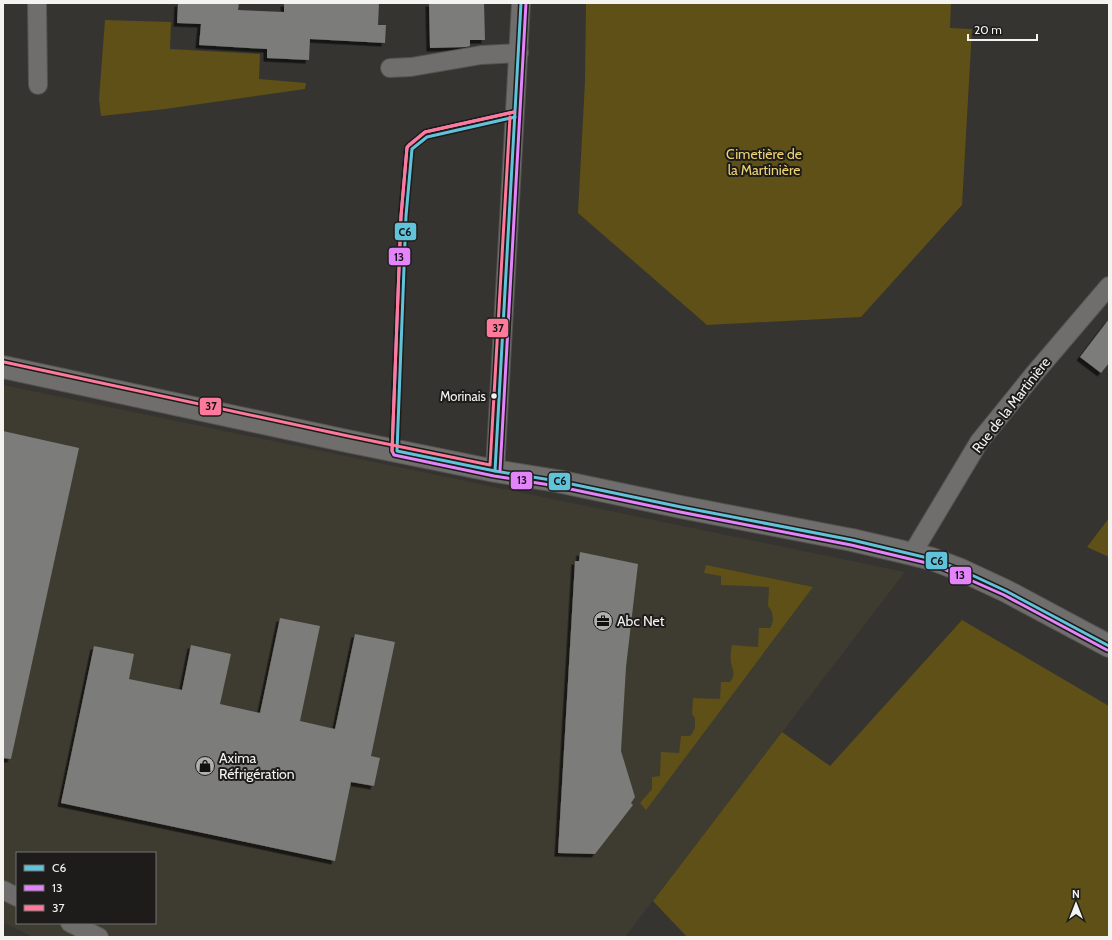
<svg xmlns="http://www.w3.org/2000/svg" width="1112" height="940" font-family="Cabin,sans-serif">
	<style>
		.built { fill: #3e3b31; fill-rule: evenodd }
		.green { fill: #5e5016 }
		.building { fill: #7b7b7a; filter: url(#shadow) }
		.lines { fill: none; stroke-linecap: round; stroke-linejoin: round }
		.street-casing { stroke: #545351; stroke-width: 20 }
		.secondary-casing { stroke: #545351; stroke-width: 24 }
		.street { stroke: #6f6e6c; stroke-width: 18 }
		.secondary { stroke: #6f6e6c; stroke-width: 22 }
		.bus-1-casing { stroke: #1d1c1a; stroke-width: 6 }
		.bus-2-casing { stroke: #1d1c1a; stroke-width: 6 }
		.bus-3-casing { stroke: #1d1c1a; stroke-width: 6 }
		.bus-1 { stroke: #61c3d9; stroke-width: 3 }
		.bus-2 { stroke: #e384fb; stroke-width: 3 }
		.bus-3 { stroke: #fe7a9b; stroke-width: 3 }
		.bus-dot { fill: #f4f3f0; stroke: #1d1c1a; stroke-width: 1.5 }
		.labels { text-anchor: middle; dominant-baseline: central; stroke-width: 4; stroke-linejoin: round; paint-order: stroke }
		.bus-label { font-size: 13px; fill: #f4f3f0; stroke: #1d1c1a; text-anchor: end }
		.park-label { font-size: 14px; fill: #edd374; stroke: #1d1c1a }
		.street-label { font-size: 14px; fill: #f4f3f0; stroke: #1d1c1a }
		.poi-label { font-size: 14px; fill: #f4f3f0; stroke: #1d1c1a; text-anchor: start }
		.line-badge { stroke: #1d1c1a; stroke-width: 1.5 }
		.pale-badge-label { font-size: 11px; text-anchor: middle; font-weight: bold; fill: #111 }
	</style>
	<defs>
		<filter id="shadow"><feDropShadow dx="-3.5" dy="3.5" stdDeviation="0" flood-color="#0009"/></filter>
	</defs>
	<rect width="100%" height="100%" fill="#353431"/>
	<path class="built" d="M3,385l810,168 92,19 -280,365h-592l-30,-15zM17,853h138v70h-138z"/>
	<g class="green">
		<path d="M586,3h365l-1,25 22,1 -10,176 -101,112 -154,8 -129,-112 7,-132z"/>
		<path d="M105,20l66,2 -1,27 90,5 -1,25 47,4 -1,6 -140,20 -64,7 -2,-17z"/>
		<path d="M1109,518v39l-22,-10z"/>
		<path d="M706,565l107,22 -167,223 -6,-7 12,-14v-12l8,-1 1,-24 18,1 2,-17h8l2,-1 4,-7v-10l-3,-4 1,-16 27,1 1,-17h9c6,-9 3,-10 1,-19 -1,-6 0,-13 1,-18l26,2 1,-19h11l2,-4 1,-5 -1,-7 -4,-6 1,-19 -48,-2v-9l-17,-3z"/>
		<path d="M962,620l147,86v231h-422l-34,-36 129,-169 48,34z"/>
	</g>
	<g class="building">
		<path d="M178,3h61l-1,7 46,2v-9h95l-1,22h8l-1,18 -75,-4 -1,21 -42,-2v-9l-68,-4 2,-21 -24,-1z"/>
		<path d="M429,3h55l1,37h-15v6l-4,1 -36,1z"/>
		<path d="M1109,319v44l-8,10 -21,-16z"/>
		<path d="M3,431l76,17 -68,311 -8,-1z"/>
		<path d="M580,552l58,12 -12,103 -5,84 14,46 -4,6 2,2 -38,49 -37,-1 17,-292h4z"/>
		<path d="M280,618l40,8 -20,95 35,8 20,-95 40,8 -24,114 9,2 -6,28 -23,-4 -16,79 -274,-58 33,-157 40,8 -5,25 53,11 9,-45 40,9 -11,50 40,9z"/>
	</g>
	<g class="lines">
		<defs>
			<g id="street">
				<path d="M37,3l1,82"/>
				<path d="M390,68l21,-1 70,-12 38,-2"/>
				<path d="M495,471l26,-468"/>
				<path d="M912,554l67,-112 55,-68 75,-88"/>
				<path d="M3,890l14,7"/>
				<path d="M70,923l29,14"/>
			</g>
			<path id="secondary" d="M3,367l344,74 148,30 62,10 124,26 171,33 60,14 20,5 29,11 45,21 103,55"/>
		</defs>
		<use href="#street" class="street-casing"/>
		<use href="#secondary" class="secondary-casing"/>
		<use href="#street" class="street"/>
		<use href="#secondary" class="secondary"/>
		<defs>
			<g id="bus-1">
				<path d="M515,117l-88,20 -15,12 -6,67 -9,235 98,20 62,10 124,26 171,33 80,19 29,11 45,21 103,55"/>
				<path d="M495,471l26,-468"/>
			</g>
			<g id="bus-2">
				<path d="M514,112l-89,20 -16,13 -2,3 -6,68 -9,235 2,4 100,21 62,10 124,26 171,33 80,19 28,11 45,20 103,55"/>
				<path d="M500,471l26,-468"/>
			</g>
			<g id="bus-3">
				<path d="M4,362l344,74 142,29 20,-348"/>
				<path d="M392,451l9,-235 6,-69 18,-15 89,-20"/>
			</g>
		</defs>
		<use href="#bus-1" class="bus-1-casing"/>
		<use href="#bus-2" class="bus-2-casing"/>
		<use href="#bus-3" class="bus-3-casing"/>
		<use href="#bus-1" class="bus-1"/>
		<use href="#bus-2" class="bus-2"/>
		<use href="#bus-3" class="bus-3"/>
	</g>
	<defs>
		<symbol id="office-disc" viewBox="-11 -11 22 22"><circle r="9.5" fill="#b1b0ad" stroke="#1d1c1a"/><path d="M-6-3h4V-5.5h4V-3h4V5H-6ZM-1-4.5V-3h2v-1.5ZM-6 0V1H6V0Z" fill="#111"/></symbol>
		<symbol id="shop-disc" viewBox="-11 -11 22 22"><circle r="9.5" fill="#b1b0ad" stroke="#1d1c1a"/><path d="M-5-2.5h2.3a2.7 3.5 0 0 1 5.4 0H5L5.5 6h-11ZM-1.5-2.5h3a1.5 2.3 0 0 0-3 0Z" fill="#111"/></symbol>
	</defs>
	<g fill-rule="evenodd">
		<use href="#office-disc" x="592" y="610" width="22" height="22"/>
		<use href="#shop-disc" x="194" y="755" width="22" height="22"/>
	</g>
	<circle class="bus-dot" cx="494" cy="396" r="3.5"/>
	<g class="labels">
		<g class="bus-label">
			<text x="486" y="396">Morinais</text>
		</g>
		<g class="park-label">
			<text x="764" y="154">Cimetière de<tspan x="764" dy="16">la Martinière</tspan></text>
		</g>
		<g class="street-label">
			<text transform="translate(1011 405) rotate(-52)">Rue de la Martinière</text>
		</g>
		<g class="poi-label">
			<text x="617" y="621">Abc Net</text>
			<text x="219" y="758">Axima<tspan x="219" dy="16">Réfrigération</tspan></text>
		</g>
	</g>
	<g class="line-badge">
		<rect x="394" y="222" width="23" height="19" rx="4" fill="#61c3d9"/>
		<rect x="388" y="247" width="23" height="19" rx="4" fill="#e384fb"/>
		<rect x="486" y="318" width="23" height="20" rx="4" fill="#fe7a9b"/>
		<rect x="199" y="397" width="23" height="19" rx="4" fill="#fe7a9b"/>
		<rect x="510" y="471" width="23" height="19" rx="4" fill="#e384fb"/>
		<rect x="548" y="472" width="23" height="19" rx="4" fill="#61c3d9"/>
		<rect x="925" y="551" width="23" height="19" rx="4" fill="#61c3d9"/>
		<rect x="949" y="566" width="23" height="19" rx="4" fill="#e384fb"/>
	</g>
	<g class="pale-badge-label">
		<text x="405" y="236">C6</text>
		<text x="399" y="261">13</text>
		<text x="498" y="332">37</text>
		<text x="211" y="410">37</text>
		<text x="522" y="484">13</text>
		<text x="560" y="485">C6</text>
		<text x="937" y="565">C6</text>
		<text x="960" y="579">13</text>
	</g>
	<rect width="1112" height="940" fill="none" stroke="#f4f3f0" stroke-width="8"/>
	<rect x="16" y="852" width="140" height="72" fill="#1d1c1a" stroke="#737270"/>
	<rect x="24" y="865" width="20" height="6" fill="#61c3d9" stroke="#737270"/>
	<text x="52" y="872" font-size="12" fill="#f4f3f0">C6</text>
	<rect x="24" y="885" width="20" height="6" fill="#e384fb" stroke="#737270"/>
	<text x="52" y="892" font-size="12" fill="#f4f3f0">13</text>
	<rect x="24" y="905" width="20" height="6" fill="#fe7a9b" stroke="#737270"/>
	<text x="52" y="912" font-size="12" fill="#f4f3f0">37</text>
	<g transform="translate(1076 904)" stroke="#1d1c1a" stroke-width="3" paint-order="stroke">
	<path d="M0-3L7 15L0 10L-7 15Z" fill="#f4f3f0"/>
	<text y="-6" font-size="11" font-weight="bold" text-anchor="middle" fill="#f4f3f0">N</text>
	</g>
	<path d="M968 34v6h69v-6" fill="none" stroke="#f4f3f0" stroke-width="2"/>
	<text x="974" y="34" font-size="12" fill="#f4f3f0" stroke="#1d1c1a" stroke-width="3" paint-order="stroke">20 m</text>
</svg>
